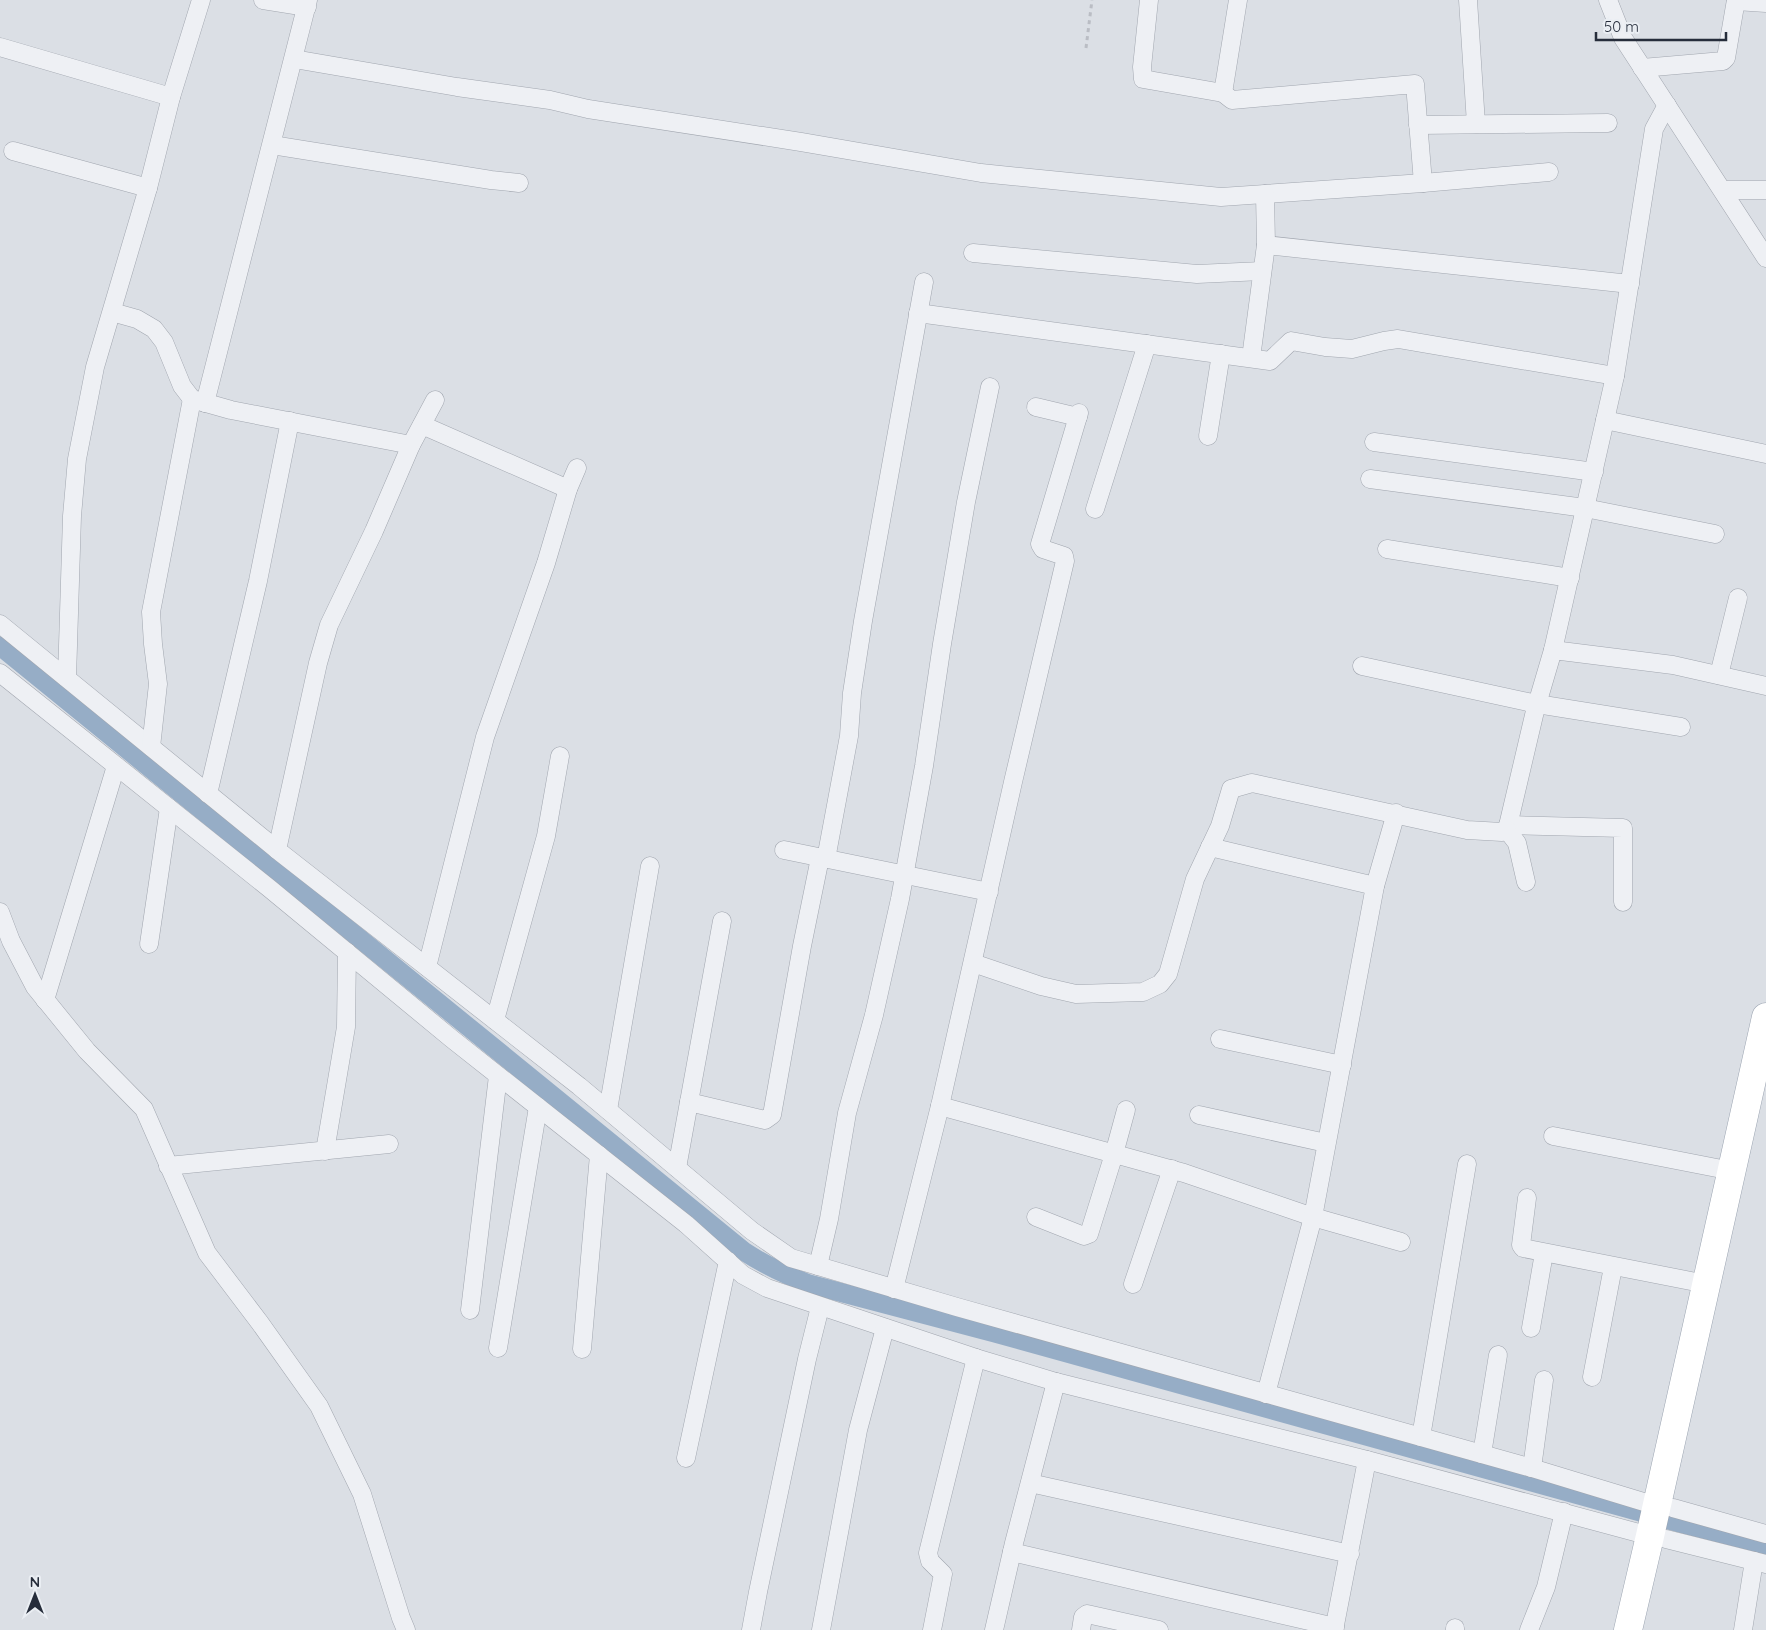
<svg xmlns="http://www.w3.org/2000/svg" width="1766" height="1630" font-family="Quicksand,sans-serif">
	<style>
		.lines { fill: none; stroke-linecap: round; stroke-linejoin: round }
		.canal { stroke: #96adc6; stroke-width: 19 }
		.minor-casing { stroke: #a1a6af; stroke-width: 19 }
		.primary-casing { stroke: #9ba4b1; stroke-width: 29 }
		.path { stroke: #babdc4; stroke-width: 3; stroke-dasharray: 4 4; stroke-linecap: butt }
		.minor { stroke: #eef0f4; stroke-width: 18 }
		.primary { stroke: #fff; stroke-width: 28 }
	</style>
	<rect width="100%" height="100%" fill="#dbdfe5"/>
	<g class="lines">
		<path class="canal" d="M0,646l745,606c20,13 41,23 64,32l186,49 692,192 79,20"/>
		<defs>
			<g id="minor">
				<path d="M263,0l44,7"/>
				<path d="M1149,0l-7,67 1,12 80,14 9,7 183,-16 8,99"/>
				<path d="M1468,0l8,124"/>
				<path d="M1608,0l15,38 143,220"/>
				<path d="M1736,1l30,2"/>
				<path d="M0,47l171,50"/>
				<path d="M294,59l163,28 93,13 38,9 213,33 180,31 240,24 202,-14 126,-11"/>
				<path d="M1642,68l81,-7 3,-3 10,-58"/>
				<path d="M1223,93l15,-93"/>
				<path d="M1418,125l190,-2"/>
				<path d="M272,145l219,35 28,3"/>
				<path d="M13,151l135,37"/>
				<path d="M1723,190h43"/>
				<path d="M1266,245l364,39"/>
				<path d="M973,253l224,21 65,-3"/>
				<path d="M112,312l25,7 17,10 10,13 18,44 10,13 39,11 180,35"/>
				<path d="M918,313l352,48 21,-20 34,6 27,2 32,-8 14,-2 217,37"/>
				<path d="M1251,358l15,-113 -1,-51"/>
				<path d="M205,403l103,-403"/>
				<path d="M1036,407l42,10"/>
				<path d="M1605,420l161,34"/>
				<path d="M422,425l146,64"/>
				<path d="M1208,436l13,-82"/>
				<path d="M1374,442l220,30"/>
				<path d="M1370,479l215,29 130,26"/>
				<path d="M1095,509l52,-165"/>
				<path d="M1387,549l183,29"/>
				<path d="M0,624l281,229 298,233 173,145 39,27 166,49 575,161 125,38"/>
				<path d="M1553,650l62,-274 39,-247 13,-24"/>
				<path d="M1362,666l175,38 144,23"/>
				<path d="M0,673l269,215 183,151 234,185 57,51 24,13 209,70 80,24 311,78 283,76"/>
				<path d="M1719,675l19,-77"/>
				<path d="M67,678l5,-162 5,-57 18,-92 53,-179 23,-91 30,-97"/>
				<path d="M151,747l7,-63 -5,-40 -2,-32 41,-213"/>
				<path d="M208,794l50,-213 32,-160"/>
				<path d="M1508,825l115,3v74"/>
				<path d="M1507,830l28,-119 18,-61 120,15 93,21"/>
				<path d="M1507,830l10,13 9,39"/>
				<path d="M1210,847l165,39"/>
				<path d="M277,850l41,-187 11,-38 45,-94 37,-86 24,-45"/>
				<path d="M784,850l205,42"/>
				<path d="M826,859l23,-123 3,-43 11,-72 61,-339"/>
				<path d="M0,912l11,29 24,46 52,64 57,58 63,144 53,70 59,83 43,88 39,124 5,12"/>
				<path d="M149,944l20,-136"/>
				<path d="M973,963l68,23 35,8 67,-2 17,-8 8,-10 27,-95 25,-53 11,-37 21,-6 215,47 35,2 5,-2"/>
				<path d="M427,967l58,-230 61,-174 22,-74 9,-21"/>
				<path d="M45,1000l71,-234"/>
				<path d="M495,1020l51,-184 14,-80"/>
				<path d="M1220,1039l122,26"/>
				<path d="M689,1102l76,18 7,-5 30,-169 18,-88"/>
				<path d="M940,1106l244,67 129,44 88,25"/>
				<path d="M608,1110l42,-244"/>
				<path d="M1199,1115l127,28"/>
				<path d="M1553,1136l179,35"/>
				<path d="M325,1151l21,-124 1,-75"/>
				<path d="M168,1166l221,-22"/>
				<path d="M677,1168l45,-247"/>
				<path d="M1527,1198l-6,47 2,3 183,36"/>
				<path d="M1036,1217l48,19 5,-2 25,-80 12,-44"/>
				<path d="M818,1266l11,-47 18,-106 27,-98 26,-116 24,-133 18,-122 24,-142 24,-115"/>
				<path d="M1133,1284l39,-115"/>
				<path d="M894,1289l46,-183 73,-324 52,-221 -1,-5 -21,-7 -3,-5 39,-131"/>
				<path d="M470,1310l28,-234"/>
				<path d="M1531,1328l13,-75"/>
				<path d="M498,1348l40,-241"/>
				<path d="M582,1349l17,-194"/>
				<path d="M1592,1377l21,-110"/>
				<path d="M1266,1394l47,-177 62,-331 21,-73"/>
				<path d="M1421,1437l46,-273"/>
				<path d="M1482,1454l16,-99"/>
				<path d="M686,1458l42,-197"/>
				<path d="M1532,1468l12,-88"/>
				<path d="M1030,1483l320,71"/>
				<path d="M1673,1508l93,26"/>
				<path d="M1666,1539l100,25"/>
				<path d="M1012,1552l323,75"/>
				<path d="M751,1630l7,-38 49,-233 13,-52"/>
				<path d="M821,1630l37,-200 27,-102"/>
				<path d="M932,1630l11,-56 -13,-13 -2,-8 48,-195"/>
				<path d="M994,1630l20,-87 42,-161"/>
				<path d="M1081,1630l2,-13 4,-3 72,16"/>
				<path d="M1334,1630l33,-170"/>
				<path d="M1455,1630v-2"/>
				<path d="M1529,1630l17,-43 18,-75"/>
				<path d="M1743,1630l11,-69"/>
			</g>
			<path id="primary" d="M1628,1630l22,-94 116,-519"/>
		</defs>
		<use href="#minor" class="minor-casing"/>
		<use href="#primary" class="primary-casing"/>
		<path class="path" d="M1086,48l6,-48"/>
		<use href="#minor" class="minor"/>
		<use href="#primary" class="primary"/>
	</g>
	<g transform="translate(35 1595)" stroke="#eaeef3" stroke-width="4" paint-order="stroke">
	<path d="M0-4L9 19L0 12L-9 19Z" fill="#262d3b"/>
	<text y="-8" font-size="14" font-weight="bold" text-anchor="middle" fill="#262d3b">N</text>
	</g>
	<path d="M1596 32v8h130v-8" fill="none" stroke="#262d3b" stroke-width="2.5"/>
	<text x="1604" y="32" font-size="15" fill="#262d3b" stroke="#eaeef3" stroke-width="4" paint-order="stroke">50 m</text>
</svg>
